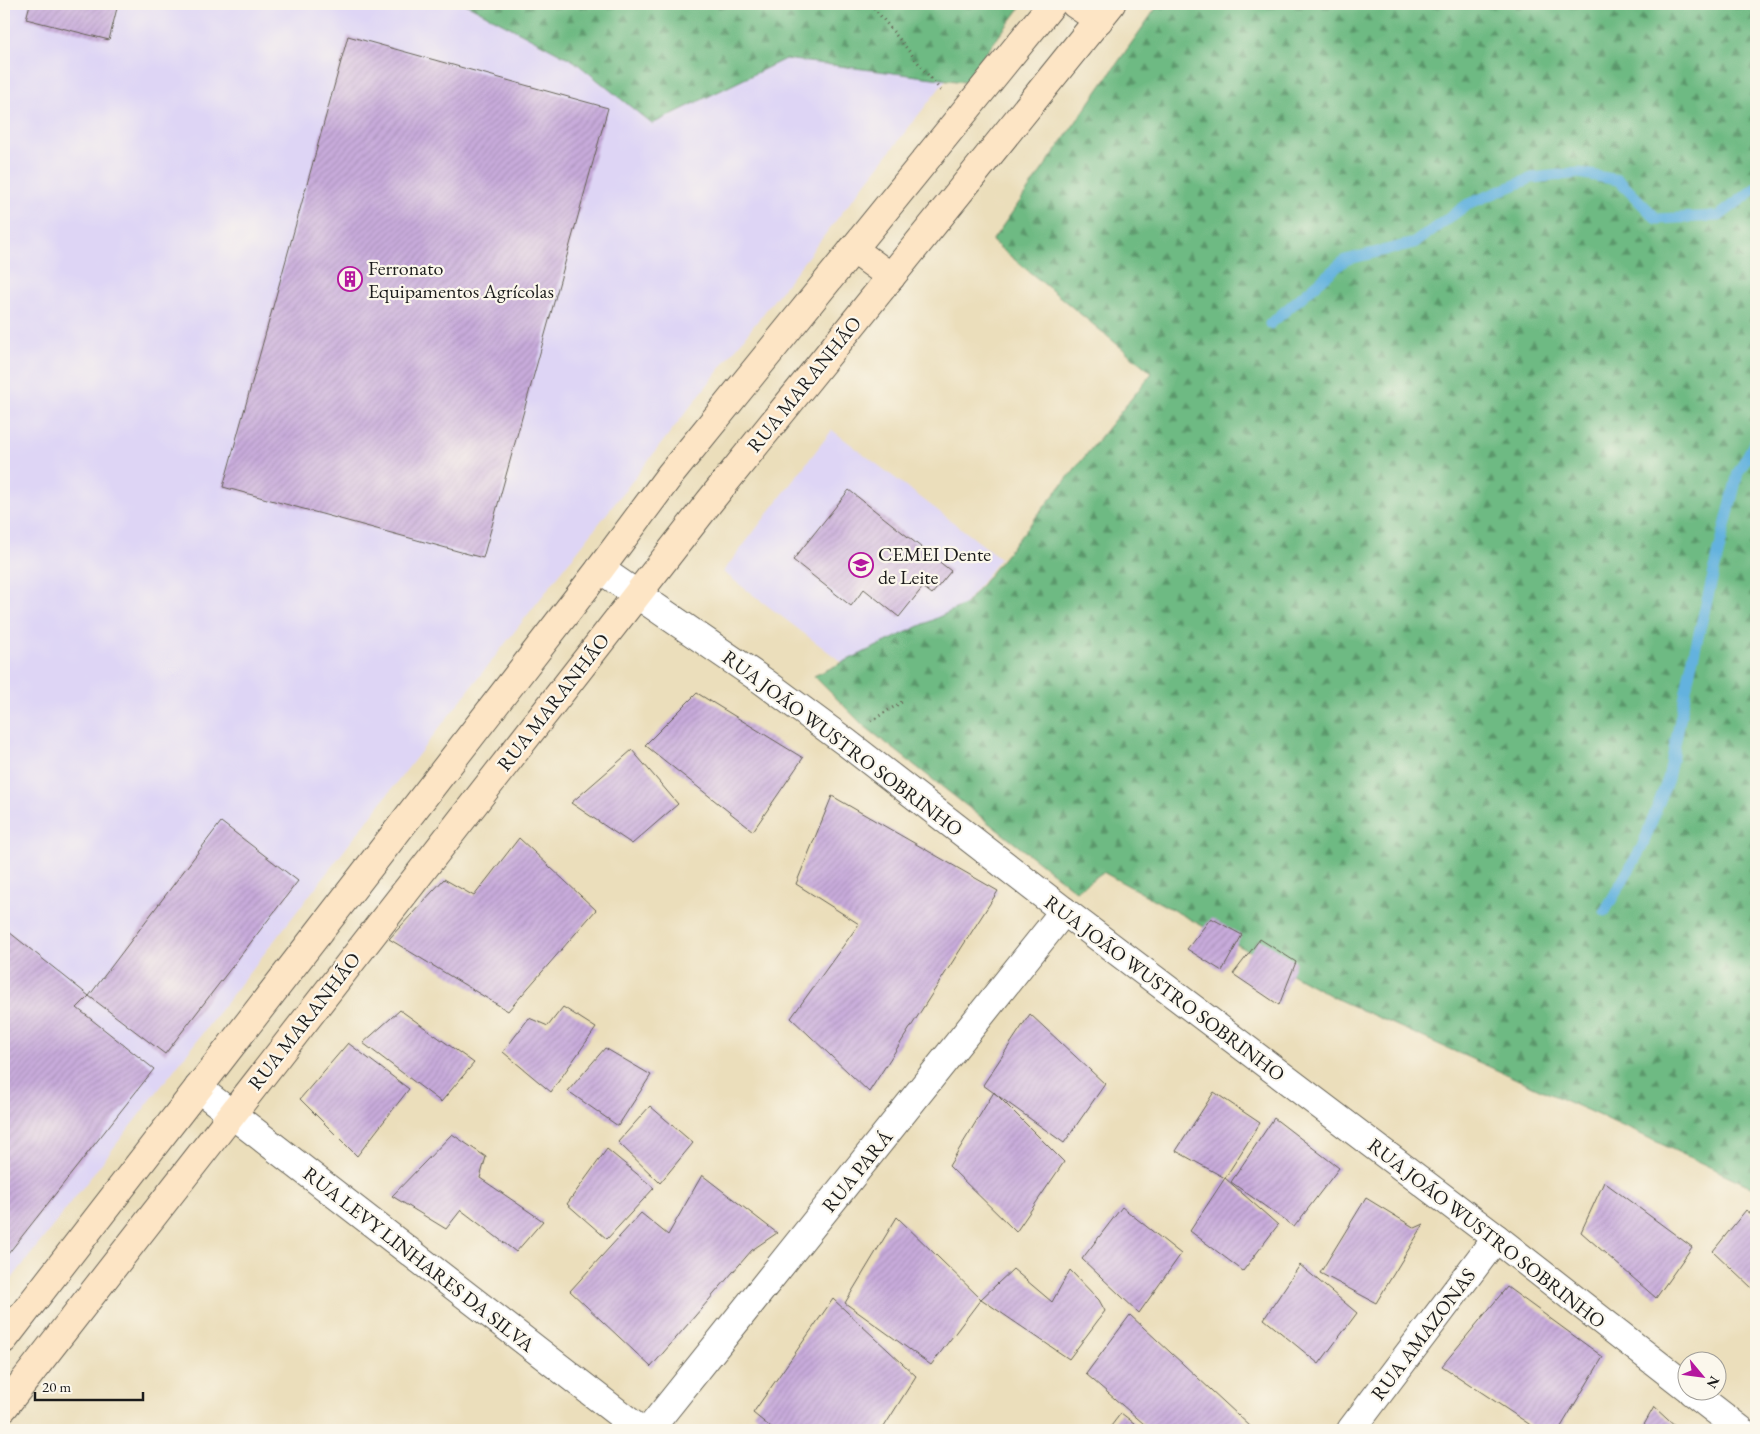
<svg xmlns="http://www.w3.org/2000/svg" width="1760" height="1434" font-family="'EB Garamond',serif">
	<style>
		.built { fill: #ded5f5 }
		.forest { fill: url(#forest-firs); stroke: #456b50 }
		.lines { fill: none; stroke-linecap: round; stroke-linejoin: round }
		.stream { stroke: #64b2de; stroke-width: 11 }
		.building { fill: url(#building-hatch) }
		.street-casing { stroke: #646054; stroke-width: 30 }
		.secondary-casing { stroke: #646054; stroke-width: 30 }
		.path { stroke: #646054; stroke-width: 3; stroke-dasharray: 1 4; stroke-linecap: butt }
		.street { stroke: #fff; stroke-width: 28 }
		.secondary { stroke: #fde5c5; stroke-width: 28 }
		.labels { text-anchor: middle; dominant-baseline: central; stroke-width: 4.5; stroke-linejoin: round; paint-order: stroke }
		.poi-label { font-size: 20px; fill: #1c1c1c; stroke: #fbf7ec; text-anchor: start }
		.street-label { font-size: 20px; fill: #1c1c1c; stroke: #fbf7ec }
	</style>
	<defs>
		<pattern id="forest-firs" width="22" height="20" patternUnits="userSpaceOnUse" patternTransform="scale(1.25)"><rect width="22" height="20" fill="#6eba83"/><path d="M5 1l3.5 6h-7zM16 11l3.5 6h-7z" fill="#5a966a"/></pattern>
		<pattern id="building-hatch" width="6" height="6" patternUnits="userSpaceOnUse" patternTransform="scale(1.25)"><rect width="6" height="6" fill="#c8abdb"/><path d="M-1 1l2-2M0 6l6-6M5 7l2-2" fill="none" stroke="#ab93bb"/></pattern>
	</defs>
	<rect width="100%" height="100%" fill="#fbf7ec"/>
	<filter id="ink" filterUnits="userSpaceOnUse"><feTurbulence type="fractalNoise" baseFrequency=".02" numOctaves="2"/><feDisplacementMap in="SourceGraphic" scale="10" xChannelSelector="R" yChannelSelector="G"/><feConvolveMatrix kernelMatrix="1 2 1 2 8 2 1 2 1" color-interpolation-filters="sRGB"/></filter>
	<filter id="wash" filterUnits="userSpaceOnUse"><feTurbulence type="fractalNoise" baseFrequency=".0096" numOctaves="4" result="noise"/><feDisplacementMap in="SourceGraphic" scale="20" xChannelSelector="R" yChannelSelector="G"/><feGaussianBlur stdDeviation="1.12" result="paint"/><feColorMatrix in="noise" values="0 0 0 0 0 0 0 0 0 0 0 0 0 0 0 0 0 1.4 0 .05"/><feComposite in="paint" operator="in"/></filter>
	<g filter="url(#wash)">
		<rect width="100%" height="100%" fill="#ebdebb"/>
		<g class="built">
			<path d="M4,4h650l302,63 -506,647 -446,575z"/>
			<path d="M832,430l168,128 -108,142 -169,-128z"/>
		</g>
		<g class="forest">
			<path d="M466,4h557l-59,78 -179,-23 -133,65 -78,-63z"/>
			<path d="M1159,4h597v1185l-120,-57 -297,-132 -236,-128 -27,19 -213,-166 -49,-49 152,-72 186,-231 -160,-132z"/>
		</g>
		<g class="lines">
			<g class="stream">
				<path d="M1270,324l75,-64 69,-17 54,-39 64,-26 47,-5 39,7 39,39 62,-3 37,-28"/>
				<path d="M1605,911l37,-64 26,-68 23,-113 47,-193 18,-33"/>
			</g>
		</g>
		<g id="blocks">
			<g class="building">
				<path d="M30,4h88l-9,36 -83,-21z"/>
				<path d="M348,36l260,72 -125,450 -260,-71z"/>
				<path d="M849,490l102,81 -19,23 -9,-7 -24,30 -35,-28 -13,17 -58,-46z"/>
				<path d="M697,693l106,65 -50,73 -108,-86z"/>
				<path d="M632,750l46,54 -46,40 -61,-41z"/>
				<path d="M832,796l166,95 -129,201 -78,-74 68,-94 -63,-40z"/>
				<path d="M221,822l77,59 -133,173 -76,-58z"/>
				<path d="M519,838l77,72 -88,101 -119,-72 55,-60 30,17z"/>
				<path d="M1211,918l31,17 -20,36 -35,-22z"/>
				<path d="M4,928l85,68 -12,12 77,61 -150,190z"/>
				<path d="M1260,939l36,23 -17,43 -46,-31z"/>
				<path d="M563,1007l33,21 -45,64 -48,-40 26,-34 19,8z"/>
				<path d="M400,1010l74,53 -33,39 -78,-59z"/>
				<path d="M1030,1014l75,70 -41,59 -81,-58z"/>
				<path d="M348,1043l61,46 -52,67 -57,-57z"/>
				<path d="M605,1048l46,27 -33,51 -50,-35z"/>
				<path d="M994,1092l70,70 -48,70 -67,-66z"/>
				<path d="M1214,1092l46,31 -35,55 -49,-27z"/>
				<path d="M650,1106l43,37 -33,40 -42,-41z"/>
				<path d="M1274,1118l65,50 -45,59 -63,-45z"/>
				<path d="M452,1134l34,23 -6,21 63,43 -27,31 -55,-42 -15,19 -54,-33z"/>
				<path d="M607,1149l47,39 -47,51 -40,-35z"/>
				<path d="M702,1175l75,58 -25,17 -101,117 -81,-76 71,-78 27,22z"/>
				<path d="M1225,1178l53,47 -35,46 -53,-40z"/>
				<path d="M1604,1182l88,65 -36,51 -75,-66z"/>
				<path d="M1366,1198l49,30 9,-4 -48,79 -56,-30z"/>
				<path d="M1122,1207l59,47 -42,59 -57,-54z"/>
				<path d="M1746,1210l10,8v63l-4,7 -39,-37z"/>
				<path d="M897,1217l84,82 -50,66 -86,-62z"/>
				<path d="M1300,1265l57,48 -38,51 -55,-45z"/>
				<path d="M1013,1269l39,33 18,-32 29,30 6,11 -36,48 -88,-60z"/>
				<path d="M1507,1287l96,70 -44,73h-21l-96,-64z"/>
				<path d="M833,1299l83,77 -34,54h-108l-21,-17z"/>
				<path d="M1130,1315l121,112 -2,3h-98l-65,-56z"/>
				<path d="M1654,1407l25,23h-38z"/>
				<path d="M1121,1413l22,17h-35z"/>
			</g>
		</g>
	</g>
	<g filter="url(#ink)">
		<use href="#blocks" fill-opacity="0" stroke="#646054" stroke-width="1"/>
		<g class="lines">
			<defs>
				<g id="street">
					<path d="M600,569l163,112 84,62 217,168 432,327 192,150"/>
					<path d="M198,1088l442,342"/>
					<path d="M1692,1392l49,38"/>
					<path d="M649,1430l415,-519"/>
					<path d="M1351,1430l145,-192"/>
				</g>
				<g id="secondary">
					<path d="M1075,4l24,16"/>
					<path d="M853,249l38,28"/>
					<path d="M4,1339l596,-770 70,-94 382,-471"/>
					<path d="M4,1407l706,-906 401,-497"/>
				</g>
			</defs>
			<use href="#street" class="street-casing"/>
			<use href="#secondary" class="secondary-casing"/>
			<g class="path">
				<path d="M871,4l70,87"/>
				<path d="M871,721l34,-21"/>
			</g>
			<use href="#street" class="street"/>
			<use href="#secondary" class="secondary"/>
		</g>
	</g>
	<defs>
		<symbol id="building-ring" viewBox="-11 -11 22 22"><circle r="9.5" fill="#fbf7ec" stroke="#b5179e" stroke-width="1.5"/><path d="M-4-6H4V6H1V3H-1V6H-4ZM-2.5-4.3h1.7v1.8h-1.7ZM.8-4.3h1.7v1.8H.8ZM-2.5-1h1.7V.8h-1.7ZM.8-1h1.7V.8H.8Z" fill="#b5179e"/></symbol>
		<symbol id="school-ring" viewBox="-11 -11 22 22"><circle r="9.5" fill="#fbf7ec" stroke="#b5179e" stroke-width="1.5"/><path d="M0-5L7-2L0 1L-7-2ZM-4 1L0 2.5L4 1V4Q0 6-4 4Z" fill="#b5179e"/></symbol>
	</defs>
	<g fill-rule="evenodd">
		<use href="#building-ring" x="336" y="265" width="28" height="28"/>
		<use href="#school-ring" x="847" y="551" width="28" height="28"/>
	</g>
	<g class="labels">
		<g class="poi-label">
			<text x="368" y="268">Ferronato<tspan x="368" dy="23">Equipamentos Agrícolas</tspan></text>
			<text x="878" y="554">CEMEI Dente<tspan x="878" dy="23">de Leite</tspan></text>
		</g>
		<g class="street-label">
			<text transform="translate(804 384) rotate(-51)">RUA MARANHÃO</text>
			<text transform="translate(553 702) rotate(-52)">RUA MARANHÃO</text>
			<text transform="translate(843 743) rotate(37)">RUA JOÃO WUSTRO SOBRINHO</text>
			<text transform="translate(1165 988) rotate(37)">RUA JOÃO WUSTRO SOBRINHO</text>
			<text transform="translate(304 1021) rotate(-52)">RUA MARANHÃO</text>
			<text transform="translate(857 1171) rotate(-51)">RUA PARÁ</text>
			<text transform="translate(1487 1233) rotate(38)">RUA JOÃO WUSTRO SOBRINHO</text>
			<text transform="translate(419 1259) rotate(38)">RUA LEVY LINHARES DA SILVA</text>
			<text transform="translate(1423 1334) rotate(-53)">RUA AMAZONAS</text>
		</g>
	</g>
	<rect width="1760" height="1434" fill="none" stroke="#fbf7ec" stroke-width="20"/>
	<g transform="translate(1702 1376) rotate(119)"><circle r="24" fill="#fbf7ec" stroke="#a29f99"/>
	<path d="M0-4L9 19L0 12L-9 19Z" fill="#b5179e"/>
	<text y="-8" font-size="14" font-weight="bold" text-anchor="middle" fill="#1c1c1c">N</text>
	</g>
	<path d="M35 1392v8h108v-8" fill="none" stroke="#1c1c1c" stroke-width="2.5"/>
	<text x="42" y="1392" font-size="15" fill="#1c1c1c" stroke="#fbf7ec" stroke-width="4" paint-order="stroke">20 m</text>
</svg>
